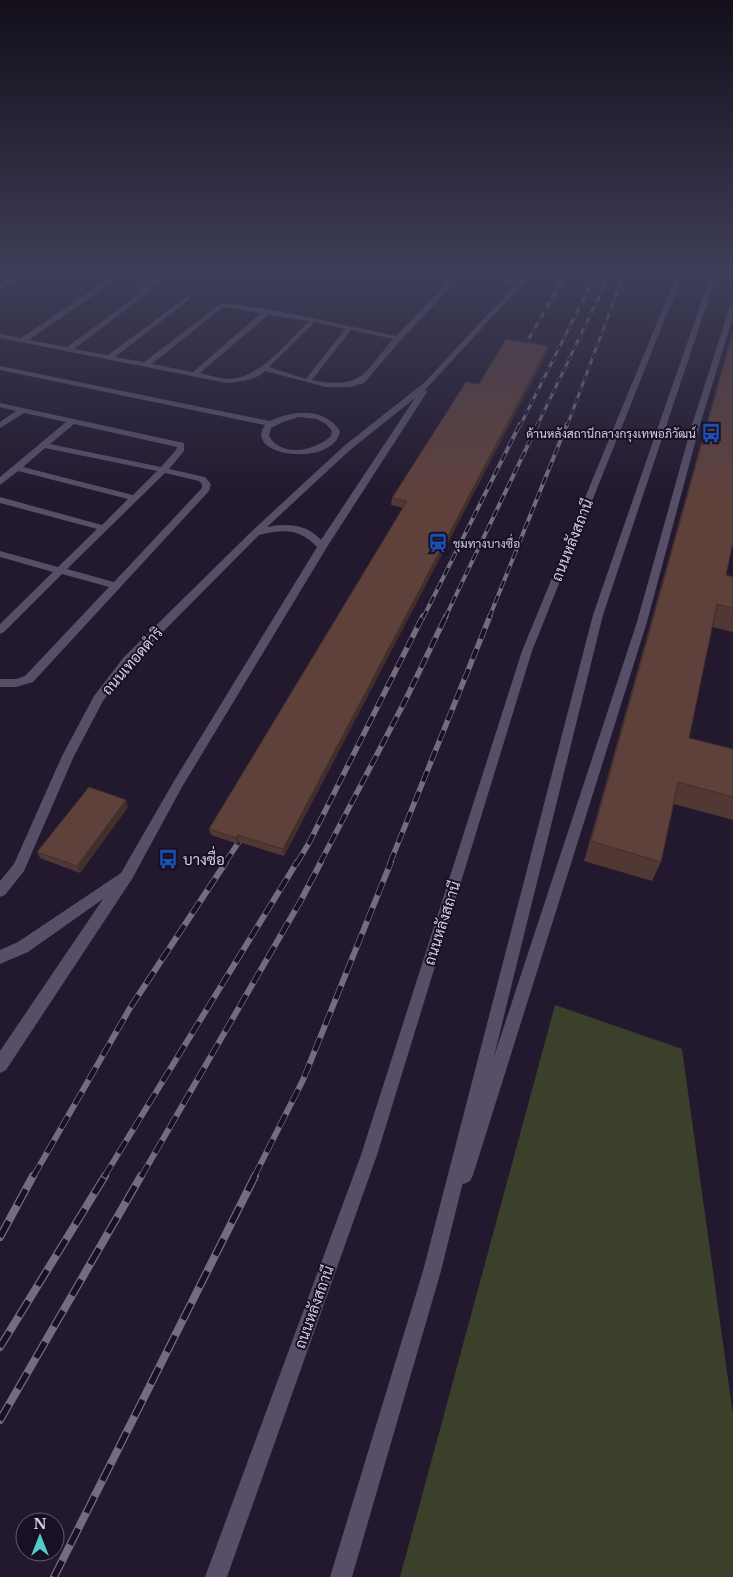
<svg xmlns="http://www.w3.org/2000/svg" width="733" height="1577" font-family="'Libre Baskerville',Sarabun,serif">
	<style>
		.green { fill: #3b402a }
		.lines { fill: none; stroke-linecap: round; stroke-linejoin: round }
		.lane { fill: #574e67; fill-rule: evenodd }
		.street { fill: #574e67; fill-rule: evenodd }
		.secondary { fill: #574e67; fill-rule: evenodd }
		.rail-far4-casing { stroke: #746c7f; stroke-width: 3 }
		.rail-far3-casing { stroke: #746c7f; stroke-width: 4 }
		.rail-far2-casing { stroke: #746c7f; stroke-width: 5.5 }
		.rail-far1-casing { stroke: #746c7f; stroke-width: 6 }
		.rail-casing { stroke: #746c7f; stroke-width: 8 }
		.rail-far4 { stroke: #191025; stroke-width: 2; stroke-dasharray: 6; stroke-linecap: butt }
		.rail-far3 { stroke: #191025; stroke-width: 2.5; stroke-dasharray: 8; stroke-linecap: butt }
		.rail-far2 { stroke: #191025; stroke-width: 4; stroke-dasharray: 11; stroke-linecap: butt }
		.rail-far1 { stroke: #191025; stroke-width: 4.5; stroke-dasharray: 14; stroke-linecap: butt }
		.rail { stroke: #191025; stroke-width: 5.5; stroke-dasharray: 18; stroke-linecap: butt }
		.wall { fill: #523834 }
		.shaded-wall { fill: #422e2a }
		.building { fill: #5f413c; stroke: #422e2a }
		.labels { text-anchor: middle; dominant-baseline: central; stroke-width: 4; stroke-linejoin: round; paint-order: stroke }
		.far-poi-label { font-size: 12px; fill: #d4cedd; stroke: #191025; text-anchor: end }
		.street-label { font-size: 15px; fill: #d4cedd; stroke: #191025 }
		.poi-label { font-size: 15px; fill: #d4cedd; stroke: #191025; text-anchor: start }
	</style>
	<rect width="100%" height="100%" fill="#22192f"/>
	<path class="green" d="M555,1005l127,44 51,366v162h-333z"/>
	<g class="lines">
		<g class="lane">
			<path d="M14,274h8l-22,15v-5z"/>
			<path d="M64,274h8l-7,5 -3,-2z"/>
			<path d="M116,274h8l-95,66 38,7 75,-55 -3,-2 1,-1 19,-15h8l-20,15 3,2 -1,1 -75,57 34,6 80,-59 3,2 -1,1 -75,58 29,5 78,-59 46,6 128,27 60,-62h7l-62,66 -37,43 -13,4h-25l-61,-16c-9,9 -25,11 -38,12l-227,-45v-4l21,4zM223,307l38,6 -68,59 -41,-8zM268,315l41,6c-21,20 -50,59 -82,58 -9,-1 -18,-4 -27,-6zM315,322l30,7 -39,50 -37,-12zM351,330l42,9c-29,34 -31,51 -81,41z"/>
			<path d="M471,274h15l39,9 -3,2z"/>
			<path d="M733,304v13l-34,111 -52,194 -174,553 -3,6 -6,3 -6,-3 -3,-6 182,-553 54,-194 39,-122z"/>
			<path d="M0,366l270,55c23,-11 54,-14 70,10 -6,37 -98,26 -75,-6l-265,-55zM298,417l19,2 9,5 6,7 -1,5c-16,15 -49,22 -62,0l2,-8 12,-6z"/>
			<path d="M0,403l184,40v8l-15,18 36,8 6,7 -2,7 -176,191 -17,5h-16v-8h16l9,-3 84,-89 -47,-13 -58,58 -4,2v-10l53,-52 -53,-15v-6l58,16 39,-38 -97,-26v-6l102,28 26,-26 -110,-28 -18,14v-8l66,-55 -42,-9 -24,15v-6l16,-11 -16,-4zM74,424l103,23 -1,3 -15,17 -111,-23zM45,448l112,23 -24,24 -110,-28zM165,473l34,8 3,3v4l-88,94 -47,-13z"/>
		</g>
		<g class="street">
			<path d="M677,274h6l-151,377 -155,504 -150,422h-22l156,-422 161,-504z"/>
			<path d="M711,274h6l-114,341 -162,656 -89,306h-22l93,-306 170,-656z"/>
		</g>
		<path class="secondary" d="M525,274h7l-107,116 2,2 -100,155 -145,240 -50,92 -126,191 -6,3v-22l103,-152 -75,53 -28,12v-14l18,-8 103,-69 53,-92 143,-234c-17,-19 -35,-18 -58,-12l-127,128 -29,38 -29,55 -50,115 -19,24 -5,2v-16l14,-17 48,-108 32,-60 30,-39 128,-126 92,-85 81,-64zM415,398l-94,142c-14,-16 -34,-17 -54,-13l83,-77z"/>
		<defs>
			<g id="rail-far4">
				<path d="M520,354l46,-80"/>
				<path d="M520,426l76,-152"/>
				<path d="M537,426l73,-152"/>
				<path d="M567,426l57,-152"/>
			</g>
			<g id="rail-far3">
				<path d="M423,618l97,-194"/>
				<path d="M445,618l93,-194"/>
				<path d="M489,618l78,-194"/>
			</g>
			<g id="rail-far2">
				<path d="M225,863l21,-32"/>
				<path d="M297,863l12,-20 114,-227"/>
				<path d="M320,863l85,-162 41,-85"/>
				<path d="M390,863l100,-247"/>
			</g>
			<g id="rail-far1">
				<path d="M33,1177l97,-169 96,-146"/>
				<path d="M104,1177l193,-315"/>
				<path d="M141,1177l159,-275 21,-40"/>
				<path d="M254,1177l49,-97 88,-218"/>
			</g>
			<g id="rail">
				<path d="M0,1237l33,-61"/>
				<path d="M0,1347l105,-171"/>
				<path d="M0,1420l141,-244"/>
				<path d="M54,1577l201,-401"/>
			</g>
		</defs>
		<use href="#rail-far4" class="rail-far4-casing"/>
		<use href="#rail-far3" class="rail-far3-casing"/>
		<use href="#rail-far2" class="rail-far2-casing"/>
		<use href="#rail-far1" class="rail-far1-casing"/>
		<use href="#rail" class="rail-casing"/>
		<use href="#rail-far4" class="rail-far4"/>
		<use href="#rail-far3" class="rail-far3"/>
		<use href="#rail-far2" class="rail-far2"/>
		<use href="#rail-far1" class="rail-far1"/>
		<use href="#rail" class="rail"/>
	</g>
	<g class="wall">
		<path d="M733,329v213l-7,33 7,2v55l-21,-5 -23,111 44,11v71l-59,-16 -13,58 -9,19 -68,-20z"/>
		<path d="M548,346l-1,7 -263,503 -45,-14 -1,2 -27,-9 -2,-6 195,-321 -13,-3 1,-7 87,-114z"/>
		<path d="M128,807l-48,66 -40,-15 -3,-6z"/>
	</g>
	<g class="shaded-wall">
		<path d="M548,346l-1,7 -263,503 -1,-7z"/>
		<path d="M126,800l2,7 -48,66 -3,-7z"/>
		<path d="M238,835l1,7 -1,2 -2,-6z"/>
	</g>
	<g class="building">
		<path d="M733,332v210l-7,33 7,2v31l-16,-4 -28,134 44,11v48l-55,-15 -17,80 -70,-21z"/>
		<path d="M506,339l42,7 -265,503 -45,-14 -2,3 -27,-9 198,-328 -15,-3 74,-116 13,2z"/>
		<path d="M89,787l37,13 -49,66 -40,-14z"/>
	</g>
	<linearGradient id="sky" x2="0" y2="1"><stop stop-color="#130e1a"/><stop offset="0.55" stop-color="#3e3e58"/><stop offset="1" stop-color="#3e3e58" stop-opacity="0"/></linearGradient>
	<rect width="733" height="495" fill="url(#sky)"/>
	<defs>
		<symbol id="bus-bare" viewBox="-9 -9 18 18"><path d="M-5-6H5V4H4V6H2V4H-2V6H-4V4H-5ZM-3.5-4V0h7V-4ZM-3.5 1.2v1.5H-2V1.2ZM2 1.2v1.5H3.5V1.2Z" fill="#1a4fb4" stroke="#191025" stroke-width="2.5" paint-order="stroke"/></symbol>
		<symbol id="station-bare" viewBox="-9 -9 18 18"><path d="M-3-6H3Q5-6 5-4V2Q5 4 3 4L4.5 6H3L1.5 4h-3L-3 6H-4.5L-3 4Q-5 4-5 2V-4Q-5-6-3-6ZM-3.5-4v3h7v-3ZM-3.5 1v1.5H-2V1ZM2 1v1.5H3.5V1Z" fill="#1a4fb4" stroke="#191025" stroke-width="2.5" paint-order="stroke"/></symbol>
	</defs>
	<g fill-rule="evenodd">
		<use href="#bus-bare" x="697" y="419" width="28" height="28"/>
		<use href="#station-bare" x="424" y="529" width="28" height="28"/>
		<use href="#bus-bare" x="154" y="845" width="28" height="28"/>
	</g>
	<g class="labels">
		<g class="far-poi-label">
			<text x="696" y="433">ด้านหลังสถานีกลางกรุงเทพอภิวัฒน์</text>
			<text x="453" y="543" text-anchor="start">ชุมทางบางซื่อ</text>
		</g>
		<g class="street-label">
			<text transform="translate(572 540) rotate(-68)">ถนนหลังสถานี</text>
			<text transform="translate(132 661) rotate(-49)">ถนนเทอดดำริ</text>
			<text transform="translate(442 923) rotate(-72)">ถนนหลังสถานี</text>
			<text transform="translate(314 1307) rotate(-70)">ถนนหลังสถานี</text>
		</g>
		<g class="poi-label">
			<text x="183" y="859">บางซื่อ</text>
		</g>
	</g>
	<g transform="translate(40 1537)"><circle r="24" fill="#191025" stroke="#645c6f"/>
	<path d="M0-4L9 19L0 12L-9 19Z" fill="#53cdca"/>
	<text y="-8" font-size="14" font-weight="bold" text-anchor="middle" fill="#d4cedd">N</text>
	</g>
</svg>
